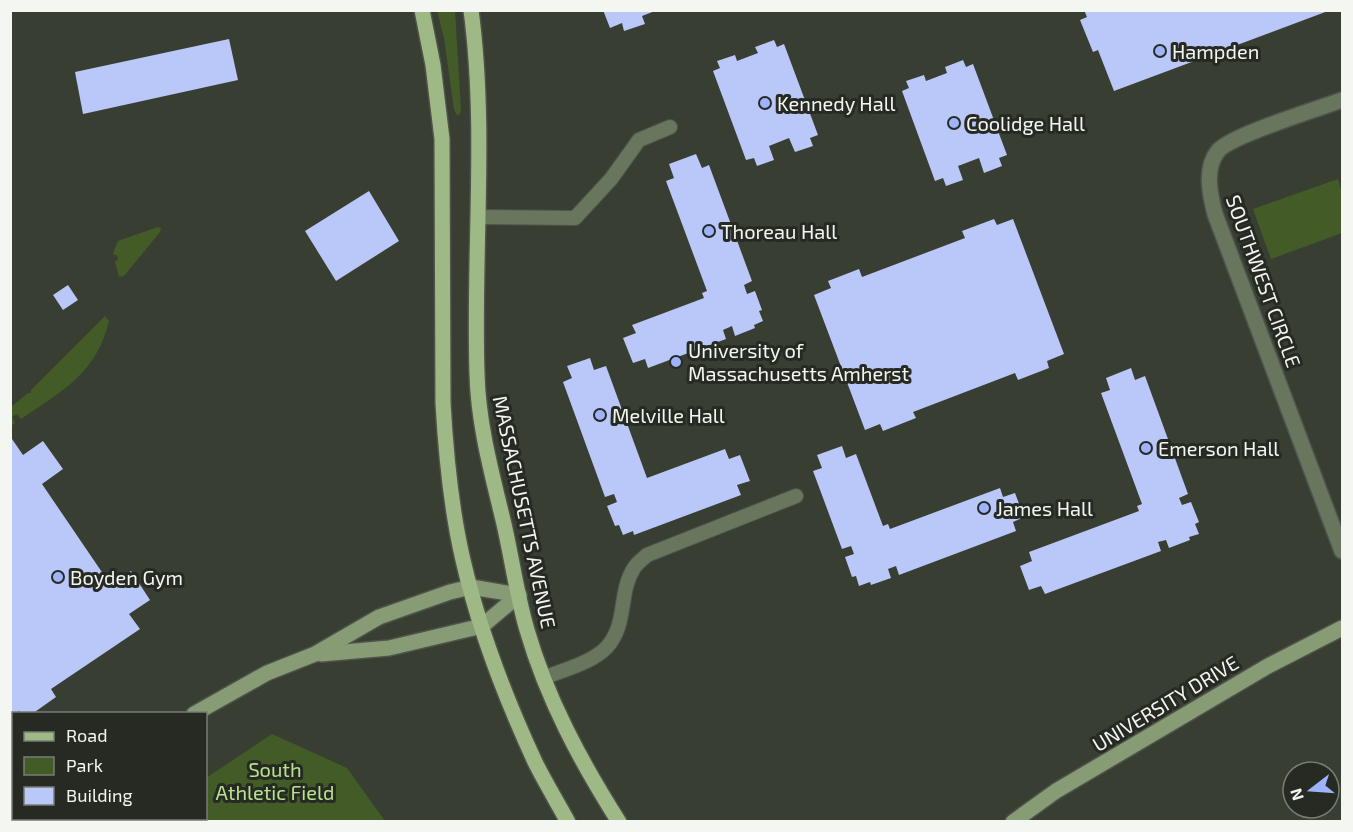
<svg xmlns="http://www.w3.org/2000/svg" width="1353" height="832" font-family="'Exo 2',sans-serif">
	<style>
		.built { fill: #383f32; fill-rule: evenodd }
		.green { fill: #435c27 }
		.building { fill: #b9c7f9 }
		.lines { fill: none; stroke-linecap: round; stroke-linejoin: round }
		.lane-casing { stroke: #4f534c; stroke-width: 16 }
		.street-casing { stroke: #4f534c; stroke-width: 18 }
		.secondary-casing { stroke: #4f534c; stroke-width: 18 }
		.primary-casing { stroke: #4f534c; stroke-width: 18 }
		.lane { stroke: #69765e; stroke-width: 14 }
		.street { stroke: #69765e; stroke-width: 15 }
		.secondary { stroke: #879c75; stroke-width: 15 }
		.primary { stroke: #9fb986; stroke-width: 15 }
		.poi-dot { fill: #9fb3fd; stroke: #262a23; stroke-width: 2 }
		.labels { text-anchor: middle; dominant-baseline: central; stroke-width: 6; stroke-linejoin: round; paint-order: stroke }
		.poi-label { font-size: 20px; fill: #f3f6f1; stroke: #262a23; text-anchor: start }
		.street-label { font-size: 20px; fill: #f3f6f1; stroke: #262a23 }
		.park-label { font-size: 20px; fill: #b8e38e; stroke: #262a23 }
	</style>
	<rect width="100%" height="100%" fill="#30342d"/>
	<path class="built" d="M10,11h1332v810h-1331zM14,714h192v104h-192zM1293,772h36v36h-36z"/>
	<g class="green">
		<path d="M437,11h18l6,100 -2,4h-2l-3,-6 -10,-71z"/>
		<path d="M1338,179l4,14v40l-71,26 -18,-50z"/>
		<path d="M158,227l3,1 -1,4 -36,44 -5,1 -4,-16 3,-1 -1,-5h-3l-1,-2 5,-12z"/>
		<path d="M105,316l4,5c-13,53 -46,69 -88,98l-4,-5 -5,3 3,6 -4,3v-19l17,-14h3v-3z"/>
		<path d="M272,734l75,34 38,53h-244l4,-3h61v-40z"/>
	</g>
	<g class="building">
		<path d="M603,10h52v1l-13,5 3,8 -21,7 -2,-8 -12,5z"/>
		<path d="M1084,10h244v1l-214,80 -16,-41 -5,2 -13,-32 7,-3z"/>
		<path d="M229,39l9,41 -155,34 -8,-42z"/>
		<path d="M774,40l3,7 7,-3 34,91 -8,3 3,8 -18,6 -6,-14 -20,8 5,14 -17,6 -3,-8 -8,2 -33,-89 7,-3 -3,-7 18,-6 2,6 21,-8 -3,-6z"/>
		<path d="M963,60l3,7 7,-3 34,91 -8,3 3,8 -18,7 -5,-15 -21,8 5,14 -17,6 -3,-8 -8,3 -33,-90 7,-3 -3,-7 18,-6 2,6 21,-8 -2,-6z"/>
		<path d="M696,154l6,14 7,-3 43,116 -8,4 3,9 8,-3 7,19 -3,1 4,10 -9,4 1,3 -20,8 -3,-10 -9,4 3,9 -78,29 -3,-9 -12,4 -10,-25 13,-5 -4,-8 72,-27 -2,-5 5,-2 -41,-110 8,-3 -5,-14z"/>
		<path d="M369,191l30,50 -63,40 -31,-50z"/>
		<path d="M994,219l3,6 16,-6 51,135 -17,7 2,7 -31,12 -3,-7 -102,39 3,6 -33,13 -3,-7 -15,6 -51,-135 17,-7 -3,-7 31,-12 3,8 103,-39 -3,-7z"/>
		<path d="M68,285l10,15 -15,10 -10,-15z"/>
		<path d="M590,358l4,12 12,-4 41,112 78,-29 4,10 11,-4 10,26 -13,4 4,10 -107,40 -1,-4 -10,4 -4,-10 -4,1 -8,-20 10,-4 -3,-8 -9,3 -42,-115 9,-4 -5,-12z"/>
		<path d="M1131,368l4,12 10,-4 43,118 -9,4 3,7 9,-3 8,20 -4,2 4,10 -10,3 1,3 -21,8 -3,-8 -8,2 3,9 -116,43 -4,-8 -12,4 -9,-24 12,-5 -3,-9 110,-41 -2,-5 5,-2 -41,-111 9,-3 -4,-12z"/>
		<path d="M12,439l11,16 20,-14 20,28 -21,15 68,100 21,-13 19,29 -21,14 11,15 -89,60 5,8 -24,17h-11l-2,-3 -9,5v-275z"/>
		<path d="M842,446l4,12 10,-4 27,72 5,-2 2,5 110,-41 3,9 12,-4 9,24 -11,5 3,9 -117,44 -3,-9 -8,3 3,9 -20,7 -1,-3 -11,4 -3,-10 -4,1 -7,-20 9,-3 -3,-8 -9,3 -29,-78 9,-3 -5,-13z"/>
	</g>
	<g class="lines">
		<defs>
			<g id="lane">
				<path d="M478,217l97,1 36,-39 28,-39 31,-13"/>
				<path d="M543,678c20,-8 49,-15 64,-31 21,-24 11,-54 27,-79 3,-5 9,-9 13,-13l149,-59"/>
			</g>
			<path id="street" d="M1342,100c-24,9 -111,35 -124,51 -14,17 -8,44 -3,63l127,337"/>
			<g id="secondary">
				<path d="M321,654l68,-6 93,-22 37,-31"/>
				<path d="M194,714l73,-41 48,-19 64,-37 71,-25 21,-5 48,8"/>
				<path d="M37,822l4,-4"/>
				<path d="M1013,822l43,-31 212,-125 74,-38"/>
			</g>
			<g id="primary">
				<path d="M422,10l11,55 9,74 1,264c3,53 8,106 20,157 16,70 42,137 72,202 10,20 22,40 33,60"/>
				<path d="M471,10c16,120 2,242 6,363 1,51 15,101 27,151 8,35 13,72 23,106 20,69 54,132 92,192"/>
			</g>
		</defs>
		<use href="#lane" class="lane-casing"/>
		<use href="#street" class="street-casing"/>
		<use href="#secondary" class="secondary-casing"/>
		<use href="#primary" class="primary-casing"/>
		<use href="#lane" class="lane"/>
		<use href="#street" class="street"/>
		<use href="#secondary" class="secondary"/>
		<use href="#primary" class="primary"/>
	</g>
	<g class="poi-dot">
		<circle cx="1160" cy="51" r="6"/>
		<circle cx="765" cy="103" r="6"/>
		<circle cx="954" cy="123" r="6"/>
		<circle cx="709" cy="231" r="6"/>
		<circle cx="676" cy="362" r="6"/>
		<circle cx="600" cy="415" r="6"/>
		<circle cx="1146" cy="448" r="6"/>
		<circle cx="984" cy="508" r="6"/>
		<circle cx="58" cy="577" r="6"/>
	</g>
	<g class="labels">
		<g class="poi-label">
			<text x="1172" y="51">Hampden</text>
			<text x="777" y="103">Kennedy Hall</text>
			<text x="966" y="123">Coolidge Hall</text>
			<text x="721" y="231">Thoreau Hall</text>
			<text x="688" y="350">University of<tspan x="688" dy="23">Massachusetts Amherst</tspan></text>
			<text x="612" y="415">Melville Hall</text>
			<text x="1158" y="448">Emerson Hall</text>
			<text x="996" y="508">James Hall</text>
			<text x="70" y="577">Boyden Gym</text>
		</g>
		<g class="street-label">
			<text transform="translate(1264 281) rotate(70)">SOUTHWEST CIRCLE</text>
			<text transform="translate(525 512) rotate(78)">MASSACHUSETTS AVENUE</text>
			<text transform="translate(1165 703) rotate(-31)">UNIVERSITY DRIVE</text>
		</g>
		<g class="park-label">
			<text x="275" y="769">South<tspan x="275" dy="23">Athletic Field</tspan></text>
		</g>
	</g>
	<rect width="1353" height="832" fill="none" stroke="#f3f6f1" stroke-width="24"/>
	<rect x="12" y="712" width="195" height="108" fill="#262a23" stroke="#787c75" stroke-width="1.5"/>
	<rect x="24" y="732" width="30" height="9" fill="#9fb986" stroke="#787c75" stroke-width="1.5"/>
	<text x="66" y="742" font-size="18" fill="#f3f6f1">Road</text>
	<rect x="24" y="757" width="30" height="18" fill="#435c27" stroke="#787c75" stroke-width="1.5"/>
	<text x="66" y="772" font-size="18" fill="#f3f6f1">Park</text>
	<rect x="24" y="787" width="30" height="18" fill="#b9c7f9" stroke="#787c75" stroke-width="1.5"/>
	<text x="66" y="802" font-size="18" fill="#f3f6f1">Building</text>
	<g transform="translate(1311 790) rotate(253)"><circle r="28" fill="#262a23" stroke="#787c75" stroke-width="1.5"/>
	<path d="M0-4.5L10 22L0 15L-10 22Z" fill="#9fb3fd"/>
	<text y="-9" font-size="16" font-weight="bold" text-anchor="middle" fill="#f3f6f1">N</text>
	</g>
</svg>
